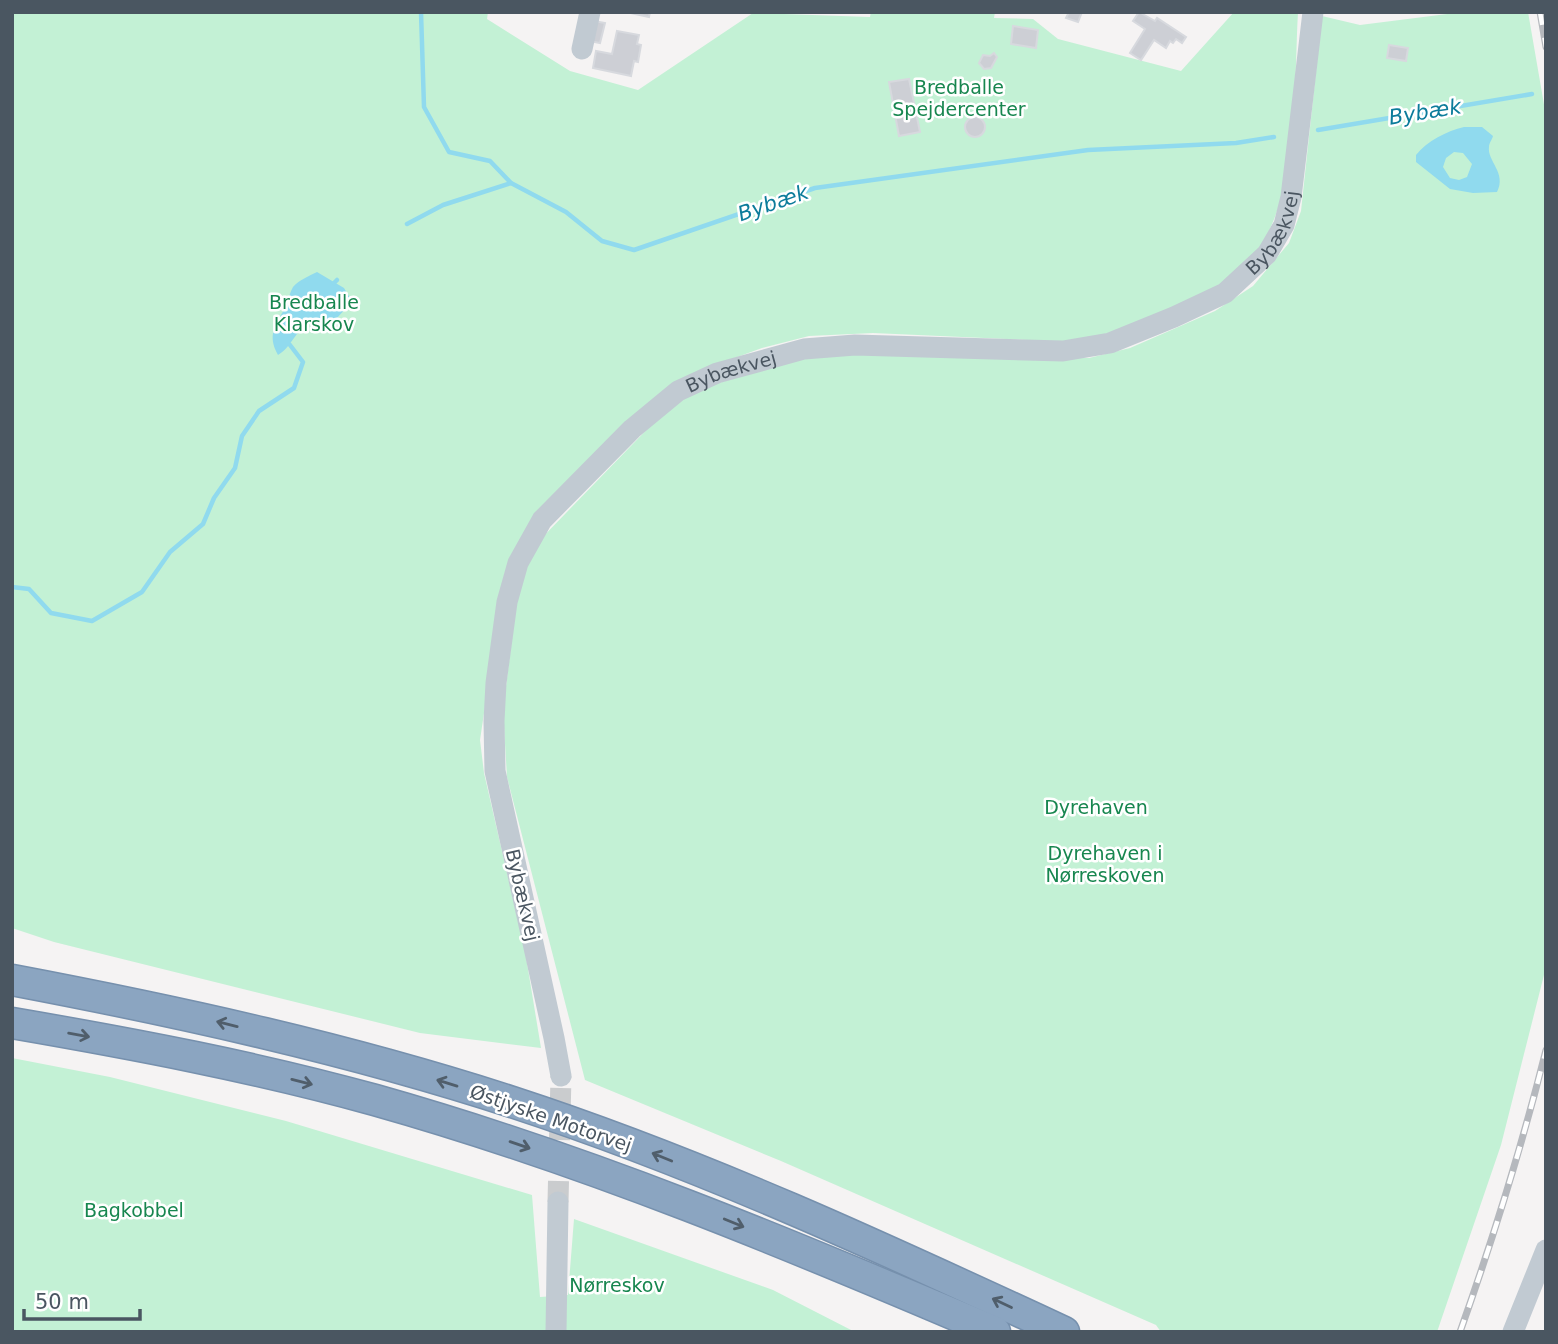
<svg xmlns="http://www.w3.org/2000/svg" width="1558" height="1344" font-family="'DejaVu Sans',sans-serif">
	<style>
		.green { fill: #c3f1d5 }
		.water { fill: #90daee; fill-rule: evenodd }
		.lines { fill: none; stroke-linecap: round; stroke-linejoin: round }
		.stream { stroke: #90daee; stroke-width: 4.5 }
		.building { fill: #cdcfd5; stroke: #d7d9de; stroke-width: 2 }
		.minor-tunnel { stroke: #caccce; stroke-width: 21; stroke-dasharray: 21 10; stroke-linecap: butt }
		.highway-casing { stroke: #7690ad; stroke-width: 33 }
		.minor { stroke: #c1cad2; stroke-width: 21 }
		.highway { stroke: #8ba5c1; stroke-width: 30 }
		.rail-casing { stroke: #b5b8bd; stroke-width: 7 }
		.rail { stroke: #fff; stroke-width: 4.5; stroke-dasharray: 13; stroke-linecap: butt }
		.oneway { stroke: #505e6b }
		.labels { text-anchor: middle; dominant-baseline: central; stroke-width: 5; stroke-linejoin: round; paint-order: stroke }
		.park-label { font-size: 19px; fill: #17864f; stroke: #fff }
		.street-label { font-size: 19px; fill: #4a5661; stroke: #fff }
		.water-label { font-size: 21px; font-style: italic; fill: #0c7c9b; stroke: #fff }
	</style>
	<rect width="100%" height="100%" fill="#f5f3f3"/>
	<g class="green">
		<path d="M12,12h476l-1,7 83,52 68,19 115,-77 117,4 1,-5h124l-1,6 39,1 25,20 123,32 53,-59h64c-4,69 1,171 -35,230 -33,55 -130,86 -189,100l-201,-9 -64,3 -47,12 -63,23 -194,201 -25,168 4,33 41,178 16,97 -121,-15 -366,-91 -42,-14z"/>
		<path d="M1463,12h65l18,104v851l-45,178 -64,187h-276l-5,-7 -375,-164 -196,-81 -78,-303 -4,-67 17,-135 15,-30 122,-126 39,-29 97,-30 73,-8 223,6 41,-10 85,-37 38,-25 36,-43 12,-32 21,-195 38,9z"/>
		<path d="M12,1058l98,19 176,44 246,74 8,102 28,-2 6,-76 199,71 82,42h-843z"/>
	</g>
	<g class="water">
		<path d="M1464,127h18l11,9c-1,4 -4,7 -4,11 -2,14 18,26 8,45l-24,1 -23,-4 -34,-27v-7c11,-14 31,-24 48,-28zM1454,152l9,1 9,11 -5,13 -8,3 -9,-2 -7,-11 3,-9z"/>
		<path d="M317,272l27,16 6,10 -1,7 -13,14c-8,2 -17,-1 -24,2 -15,6 -20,26 -34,34 -11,-20 -3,-29 7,-47 3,-6 4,-14 8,-21 6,-7 16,-11 24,-15z"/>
	</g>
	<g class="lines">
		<g class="stream">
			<path d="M421,12l3,95 25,45 41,9 21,22 55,29 36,29 32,9 181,-62 273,-38 148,-7 38,-6"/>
			<path d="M1318,130l214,-36"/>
			<path d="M407,224l36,-19 68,-22"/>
			<path d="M334,283l3,-3"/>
			<path d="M12,587l17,2 22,24 41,8 50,-29 28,-40 33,-28 11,-26 21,-30 7,-32 17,-25 35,-23 9,-26 -13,-17"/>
		</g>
	</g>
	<g class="building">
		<path d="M626,12h24l-1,5z"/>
		<path d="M1069,12h13l-4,10 -12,-4z"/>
		<path d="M1139,12l16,9 2,-3 29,19 -4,6 -6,-4 -3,4 -3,-2 -4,7 -12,-8 -13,20 -11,-7 15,-24 -12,-8z"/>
		<path d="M594,21l11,2 -5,20 -11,-2z"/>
		<path d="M1013,26l25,4 -2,18 -25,-4z"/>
		<path d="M617,31l22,4 -2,9 4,1 -3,17 -4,-1 -3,15 -38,-8 3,-17 16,3z"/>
		<path d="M1389,45l19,3 -2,13 -19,-3z"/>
		<path d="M994,53l3,4 -6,11 -7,1 -5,-6 4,-8 7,1z"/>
		<path d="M909,79l11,53 -21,4 -10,-54z"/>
		<circle cx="975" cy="127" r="10"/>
	</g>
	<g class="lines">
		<path class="minor-tunnel" d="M558,1202l3,-126"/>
		<defs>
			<g id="highway">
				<path d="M12,980c169,32 337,69 500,122 190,62 371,146 552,230"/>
				<path d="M12,1023c122,21 244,44 363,77 213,60 417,145 620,232"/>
			</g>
		</defs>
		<use href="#highway" class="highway-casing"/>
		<g class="minor">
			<path d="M582,49l8,-37"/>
			<path id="s1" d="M561,1076l-7,-38 -59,-267 -1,-50 2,-38 11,-81 11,-39 24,-43 90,-91 46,-38 39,-18 87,-24 51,-4 208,6 47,-8 64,-26 51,-24 42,-39 17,-29 7,-28 22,-185"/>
			<path d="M556,1332l2,-130"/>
			<path d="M1513,1332l33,-82"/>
		</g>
		<use href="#highway" class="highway"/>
		<defs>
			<g id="rail">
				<path d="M1540,12l6,35"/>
				<path d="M1460,1332c33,-93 62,-186 86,-282"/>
			</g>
		</defs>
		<use href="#rail" class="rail-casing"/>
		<use href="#rail" class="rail"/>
	</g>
	<defs><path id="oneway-shaft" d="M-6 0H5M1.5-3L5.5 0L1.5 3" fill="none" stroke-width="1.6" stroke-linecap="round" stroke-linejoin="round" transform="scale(1.75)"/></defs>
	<g class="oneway">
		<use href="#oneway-shaft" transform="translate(227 1024) rotate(-166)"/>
		<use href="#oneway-shaft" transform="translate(79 1035) rotate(10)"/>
		<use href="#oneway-shaft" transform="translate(302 1082) rotate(14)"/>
		<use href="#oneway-shaft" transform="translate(447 1083) rotate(-163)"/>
		<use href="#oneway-shaft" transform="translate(520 1145) rotate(19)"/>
		<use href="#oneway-shaft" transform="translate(662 1157) rotate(-158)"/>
		<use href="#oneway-shaft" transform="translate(734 1223) rotate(22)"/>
		<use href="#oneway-shaft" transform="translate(1002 1303) rotate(-155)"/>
	</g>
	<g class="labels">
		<g class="park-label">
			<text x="959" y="87">Bredballe<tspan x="959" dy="22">Spejdercenter</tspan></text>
			<text x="314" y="302">Bredballe<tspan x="314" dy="22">Klarskov</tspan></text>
			<text x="1096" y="807">Dyrehaven</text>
			<text x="1105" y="853">Dyrehaven i<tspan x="1105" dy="22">Nørreskoven</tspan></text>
			<text x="134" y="1210">Bagkobbel</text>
			<text x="617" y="1285">Nørreskov</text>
		</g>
		<g class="street-label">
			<text stroke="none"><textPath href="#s1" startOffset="1404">Bybækvej</textPath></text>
			<text stroke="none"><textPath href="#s1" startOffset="816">Bybækvej</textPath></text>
			<text transform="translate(523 895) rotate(77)">Bybækvej</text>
			<text transform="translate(551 1118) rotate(19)">Østjyske Motorvej</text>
		</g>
		<g class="water-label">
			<text transform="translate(1425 112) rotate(-9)">Bybæk</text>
			<text transform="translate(773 203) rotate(-19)">Bybæk</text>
		</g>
	</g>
	<rect width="1558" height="1344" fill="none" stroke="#4a5661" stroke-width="28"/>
	<path d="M24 1309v10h116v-10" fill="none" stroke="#4a5661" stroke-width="3.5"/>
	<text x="35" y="1309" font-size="21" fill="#4a5661" stroke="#ffffff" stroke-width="5" paint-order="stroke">50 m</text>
</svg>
